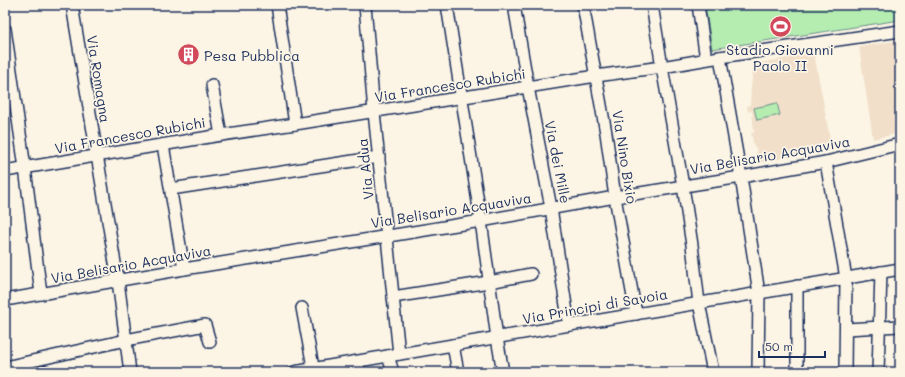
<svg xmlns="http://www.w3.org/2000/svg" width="905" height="377" font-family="Mali,sans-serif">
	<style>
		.built { fill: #f1dfc9 }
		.green { fill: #b5edb1; stroke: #688e88 }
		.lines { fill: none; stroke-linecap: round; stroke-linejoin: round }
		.minor-casing { stroke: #1b2f5e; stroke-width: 14 }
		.minor { stroke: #fcf5e5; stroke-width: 11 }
		.labels { text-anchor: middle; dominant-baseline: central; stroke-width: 3.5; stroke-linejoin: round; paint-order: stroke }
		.poi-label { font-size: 14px; fill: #1b2f5e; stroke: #fcf5e5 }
		.street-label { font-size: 14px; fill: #1b2f5e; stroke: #fcf5e5 }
	</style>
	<rect width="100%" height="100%" fill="#fcf5e5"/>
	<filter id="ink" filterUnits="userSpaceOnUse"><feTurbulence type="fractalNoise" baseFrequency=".025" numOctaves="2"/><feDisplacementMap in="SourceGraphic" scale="8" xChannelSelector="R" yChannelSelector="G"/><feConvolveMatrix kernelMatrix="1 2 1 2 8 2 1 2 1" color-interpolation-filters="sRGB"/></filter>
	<g filter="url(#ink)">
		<g class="built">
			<path d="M900,40v93l-27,6 -14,-92z"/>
			<path d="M814,53l18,96 -75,14 -1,-16h-2l-3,-14h3l-2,-22 -4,1 -1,-6 3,-1 1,-18 3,-23z"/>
		</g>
		<g class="green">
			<path d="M705,5h195v15l-188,29z"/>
			<path d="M777,103l3,12 -23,5 -3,-12z"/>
		</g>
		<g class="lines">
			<defs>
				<g id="minor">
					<path d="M72,5l46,276 12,91"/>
					<path d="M277,5l18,119"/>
					<path d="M365,5l9,107 25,242"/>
					<path d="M447,5l34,216 16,117 6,34"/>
					<path d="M514,5l14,82 23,121 18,117"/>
					<path d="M583,5l23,128 9,64 21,117"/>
					<path d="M652,5l10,62 21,119 9,59 7,58 14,69"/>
					<path d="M698,5l8,54"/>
					<path d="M5,29l20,139 16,126"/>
					<path d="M720,57l21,120 18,116 -1,79"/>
					<path d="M212,85l9,50"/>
					<path d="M163,145l21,124"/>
					<path d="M826,162l20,116 -1,94"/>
					<path d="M5,171l216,-36 74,-11 301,-48 66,-9 58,-10 180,-26"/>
					<path d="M171,189l208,-32"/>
					<path d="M797,286v86"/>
					<path d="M393,297l96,-15 42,-8"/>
					<path d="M5,300l179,-31 297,-48 134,-24 126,-20 85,-15 74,-18"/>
					<path d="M302,308l12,64"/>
					<path d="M846,329l54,-3"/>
					<path d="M453,345l5,27"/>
					<path d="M388,356l5,16"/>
					<path d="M356,362l4,10"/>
					<path d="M5,367l121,-27 79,-15 5,17"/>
					<path d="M294,372l606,-103"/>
					<path d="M878,372l3,-100"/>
				</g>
			</defs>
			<use href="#minor" class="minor-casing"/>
			<use href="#minor" class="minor"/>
		</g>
	</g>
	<defs>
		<symbol id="stadium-disc" viewBox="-11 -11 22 22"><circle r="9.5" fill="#d1495b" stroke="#fcf5e5"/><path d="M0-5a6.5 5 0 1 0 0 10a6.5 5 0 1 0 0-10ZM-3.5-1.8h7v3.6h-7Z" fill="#fff"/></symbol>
		<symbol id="building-disc" viewBox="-11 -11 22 22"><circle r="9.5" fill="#d1495b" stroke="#fcf5e5"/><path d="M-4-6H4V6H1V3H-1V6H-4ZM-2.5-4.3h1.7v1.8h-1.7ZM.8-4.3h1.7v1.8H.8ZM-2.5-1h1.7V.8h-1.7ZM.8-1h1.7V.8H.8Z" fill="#fff"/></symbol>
	</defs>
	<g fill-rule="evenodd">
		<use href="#stadium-disc" x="768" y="14" width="25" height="25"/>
		<use href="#building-disc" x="176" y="42" width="25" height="25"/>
	</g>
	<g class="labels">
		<g class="poi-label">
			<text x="780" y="49">Stadio Giovanni<tspan x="780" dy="16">Paolo II</tspan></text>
			<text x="204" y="55" text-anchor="start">Pesa Pubblica</text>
		</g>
		<g class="street-label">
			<text transform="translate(99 79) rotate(81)">Via Romagna</text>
			<text transform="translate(450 85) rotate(-9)">Via Francesco Rubichi</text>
			<text transform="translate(130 135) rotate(-10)">Via Francesco Rubichi</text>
			<text transform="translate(770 155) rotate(-10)">Via Belisario Acquaviva</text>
			<text transform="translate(625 157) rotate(81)">Via Nino Bixio</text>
			<text transform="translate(558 162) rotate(79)">Via dei Mille</text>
			<text transform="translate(365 169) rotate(-96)">Via Adua</text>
			<text transform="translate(451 210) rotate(-9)">Via Belisario Acquaviva</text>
			<text transform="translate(131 264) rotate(-10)">Via Belisario Acquaviva</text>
			<text transform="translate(595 306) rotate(-10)">Via Principi di Savoia</text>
		</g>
	</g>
	<rect width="905" height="377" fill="none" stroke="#fcf5e5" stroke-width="20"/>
	<rect x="10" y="10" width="885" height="357" fill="none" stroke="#1b2f5e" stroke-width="1.5" filter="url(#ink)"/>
	<path d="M759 351v6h66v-6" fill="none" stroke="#1b2f5e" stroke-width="2"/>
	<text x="765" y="351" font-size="12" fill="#1b2f5e" stroke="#fcf5e5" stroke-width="3" paint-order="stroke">50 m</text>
</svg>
